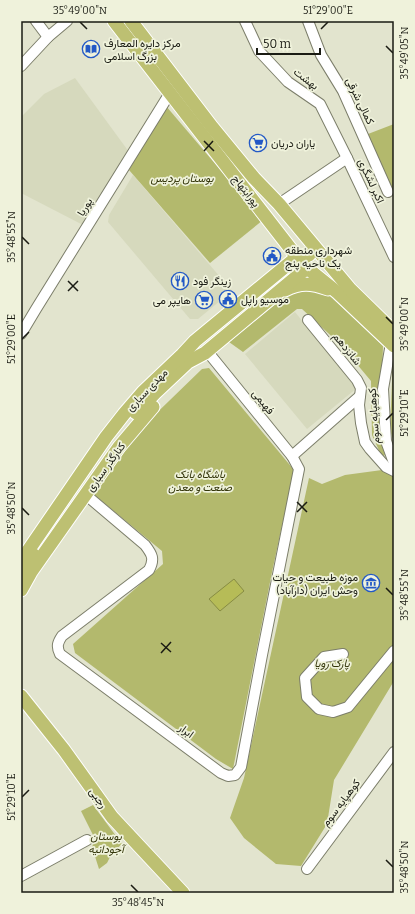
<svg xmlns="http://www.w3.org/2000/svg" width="415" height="914" font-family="Bitter,Vazirmatn,serif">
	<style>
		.built { fill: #d6d9bd }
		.green { fill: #b3b96d }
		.water { fill: #b6bc57; stroke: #878c43 }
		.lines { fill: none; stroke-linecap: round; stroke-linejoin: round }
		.minor-casing { stroke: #7c7e6a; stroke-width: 12 }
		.major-casing { stroke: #fff; stroke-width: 15 }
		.minor { stroke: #fff; stroke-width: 10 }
		.major { stroke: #bdc072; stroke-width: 13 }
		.ticks { fill: none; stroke: #1a1b13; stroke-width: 1.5 }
		.labels { text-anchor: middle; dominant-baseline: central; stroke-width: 3.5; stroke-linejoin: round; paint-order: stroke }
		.poi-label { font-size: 11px; fill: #1a1b13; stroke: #eff2db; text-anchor: start }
		.street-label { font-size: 11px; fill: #1a1b13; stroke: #eff2db }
		.park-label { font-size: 11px; font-style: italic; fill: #33350a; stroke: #eff2db }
		.neatline { fill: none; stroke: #1a1b13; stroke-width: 1.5 }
		.ticks-label { font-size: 10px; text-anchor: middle; fill: #1a1b13 }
	</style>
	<rect width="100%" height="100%" fill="#e2e4ce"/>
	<g class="built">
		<path d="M75,78l54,74 -46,73 -62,-32v-76l23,-23z"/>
		<path d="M133,175l99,116 -34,28h-8l-82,-97 1,-7z"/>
		<path d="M295,312l62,76 -50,41 -62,-75z"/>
	</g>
	<g class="green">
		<path d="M166,106l97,114 -53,43 -81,-93z"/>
		<path d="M394,124v67l-3,1 -23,-58z"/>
		<path d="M305,287l25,9 53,50 -3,86 5,23 -3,2 -10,-22 -1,-54 -30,-36 -39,-36h-5l-54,43 -14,-10 58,-47z"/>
		<path d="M393,357l1,2v83l-4,-12z"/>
		<path d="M209,368l85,102 -22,102 -39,197 -17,-10 -141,-106 -2,-9 90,-80 -1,-13 -70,-58 45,-61 65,-63z"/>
		<path d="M382,470l12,7v204l-60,99 -7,44 -26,42 -25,-2 -32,-26 -14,-20 14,-40 65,-300 13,6 23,-9z"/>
		<path d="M93,805l29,39 -10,9 -5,10 -8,6 -7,-22 3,-8 -14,-28z"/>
	</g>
	<path class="water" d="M234,579l10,12 -24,20 -11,-12z"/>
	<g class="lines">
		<defs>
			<g id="minor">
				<path d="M36,21l12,16"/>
				<path d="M245,21l14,30 29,31 32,22 27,54 47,99"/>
				<path d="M308,21l13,34 22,36 45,101"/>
				<path d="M21,66l27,-29 19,-16"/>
				<path d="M279,204l68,-46"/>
				<path d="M308,320l49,60 4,8 -2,17 2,18 4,19 5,7 16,18 8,4"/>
				<path d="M21,334l15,-25 134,-216"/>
				<path d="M391,343l-8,46 3,52 8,22"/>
				<path d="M292,456l68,-60"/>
				<path d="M86,495l59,50c7,9 10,14 4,25l-87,66c-4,6 -6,10 -2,18l161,119 7,3 7,-1 6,-8 21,-112 37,-186 -7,-13 -85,-105"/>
				<path d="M343,654l-19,3 -19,21 2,19 12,12 14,3 15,-5 46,-56"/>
				<path d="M307,869l87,-117"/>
				<path d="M21,876l66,-36"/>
			</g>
			<g id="major">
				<path d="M114,21l183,236 10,11 31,25 56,53"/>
				<path d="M131,21l81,106 42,51 25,26 71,85 44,43"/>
				<path d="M285,290c16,-8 26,-7 43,-1"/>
				<path d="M136,413l19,-20 33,-31 17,-9 102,-85"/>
				<path d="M21,561l85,-124 18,-23 19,-22 39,-37 13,-14 102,-84 12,-2"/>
				<path d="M21,576l13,-21"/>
				<path d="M21,590l10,-18 88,-125 34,-40"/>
				<path d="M21,696l43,54 48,67 71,76"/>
			</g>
		</defs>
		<use href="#minor" class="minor-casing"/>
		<use href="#major" class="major-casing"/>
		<use href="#minor" class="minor"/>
		<use href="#major" class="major"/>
	</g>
	<path class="ticks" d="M80,22l7,7M321,29l7,-7M386,46l7,7M204,141l10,10M204,151l9,-10M22,237l7,7M68,281l10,10M68,291l10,-10M386,317l7,7M22,339l7,-7M386,420l7,-7M297,502l10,10M22,508l7,7M297,512l10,-10M386,588l7,7M161,643l10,9M161,653l10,-11M22,797l7,-7M386,860l7,7M131,885l7,7"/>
	<defs>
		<symbol id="library-ring" viewBox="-11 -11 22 22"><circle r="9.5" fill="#eff2db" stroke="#2359c6" stroke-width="1.5"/><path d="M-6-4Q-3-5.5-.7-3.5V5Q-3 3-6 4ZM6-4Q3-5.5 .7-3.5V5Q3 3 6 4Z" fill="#2359c6"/></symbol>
		<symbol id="supermarket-ring" viewBox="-11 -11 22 22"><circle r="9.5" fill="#eff2db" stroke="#2359c6" stroke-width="1.5"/><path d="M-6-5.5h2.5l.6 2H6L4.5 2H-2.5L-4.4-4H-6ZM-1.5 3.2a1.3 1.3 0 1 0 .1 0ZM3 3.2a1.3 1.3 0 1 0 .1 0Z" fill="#2359c6"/></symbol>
		<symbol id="civic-ring" viewBox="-11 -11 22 22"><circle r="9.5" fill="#eff2db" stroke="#2359c6" stroke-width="1.5"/><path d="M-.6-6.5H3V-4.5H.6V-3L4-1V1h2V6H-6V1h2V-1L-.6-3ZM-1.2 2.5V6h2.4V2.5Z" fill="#2359c6"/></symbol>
		<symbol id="restaurant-ring" viewBox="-11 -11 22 22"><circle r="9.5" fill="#eff2db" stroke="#2359c6" stroke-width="1.5"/><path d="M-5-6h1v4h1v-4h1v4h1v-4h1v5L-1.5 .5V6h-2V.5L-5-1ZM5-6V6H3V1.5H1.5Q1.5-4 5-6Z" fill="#2359c6"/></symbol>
		<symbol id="museum-ring" viewBox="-11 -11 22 22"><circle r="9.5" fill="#eff2db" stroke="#2359c6" stroke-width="1.5"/><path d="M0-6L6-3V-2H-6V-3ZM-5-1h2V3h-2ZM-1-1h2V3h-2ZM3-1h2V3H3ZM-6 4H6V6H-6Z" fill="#2359c6"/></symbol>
	</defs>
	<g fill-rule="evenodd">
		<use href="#library-ring" x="81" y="39" width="20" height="20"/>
		<use href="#supermarket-ring" x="248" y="133" width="20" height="20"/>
		<use href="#civic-ring" x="262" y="246" width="20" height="20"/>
		<use href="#restaurant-ring" x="170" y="271" width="20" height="20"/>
		<use href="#civic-ring" x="218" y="289" width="20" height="20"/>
		<use href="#supermarket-ring" x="194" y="290" width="20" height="20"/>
		<use href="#museum-ring" x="361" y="573" width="20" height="20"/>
	</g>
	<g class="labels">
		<g class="poi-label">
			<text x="104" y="43">مرکز دایره المعارف<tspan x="104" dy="13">بزرگ اسلامی</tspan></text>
			<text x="271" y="143">یاران دریان</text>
			<text x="285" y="250">شهرداری منطقه<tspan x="285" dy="13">یک ناحیه پنج</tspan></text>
			<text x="193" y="281">زینگر فود</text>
			<text x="241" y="299">موسیو راپل</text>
			<text x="191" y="300" text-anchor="end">هایپر می</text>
			<text x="358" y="577" text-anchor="end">موزه طبیعت و حیات<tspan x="358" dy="13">وحش ایران (دارآباد)</tspan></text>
		</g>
		<g class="street-label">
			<text transform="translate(306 79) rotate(37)">بهشت</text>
			<text transform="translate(360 101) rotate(64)">کمالی شرقی</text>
			<text transform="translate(371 181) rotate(65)">اکبر لشگری</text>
			<text transform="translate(246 191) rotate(52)">پورابتهاج</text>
			<text transform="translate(85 207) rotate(-58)">پوریا</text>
			<text transform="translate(347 349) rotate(51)">شانزدهم</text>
			<text transform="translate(147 390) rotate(-46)">مهدی سباری</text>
			<text transform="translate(263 402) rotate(51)">فهیمی</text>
			<text transform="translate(374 416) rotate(-94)">کوهپایه سوم</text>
			<text transform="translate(106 467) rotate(-54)">کنارگذر سباری</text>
			<text transform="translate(186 731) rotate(36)">ابرار</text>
			<text transform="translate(98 798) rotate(55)">رجبی</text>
			<text transform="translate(341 803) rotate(-53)">کوهپایه سوم</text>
		</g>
		<g class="park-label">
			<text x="182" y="178">بوستان پردیس</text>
			<text x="200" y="474">باشگاه بانک<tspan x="200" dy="13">صنعت و معدن</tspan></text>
			<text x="332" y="663">پارک رویا</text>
			<text x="106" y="836">بوستان<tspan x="106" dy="13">آجودانیه</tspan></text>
		</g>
	</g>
	<rect width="415" height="914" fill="none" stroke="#eff2db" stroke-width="44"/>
	<path d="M257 48v6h63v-6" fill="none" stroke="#1a1b13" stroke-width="2"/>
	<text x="263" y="48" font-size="12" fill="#1a1b13" stroke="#eff2db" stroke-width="3" paint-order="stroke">50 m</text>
	<rect x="22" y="22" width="371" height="870" class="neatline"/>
	<g class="ticks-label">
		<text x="80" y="14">35°49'00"N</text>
		<text x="328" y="14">51°29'00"E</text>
		<text transform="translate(404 53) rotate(-90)" y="4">35°49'05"N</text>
		<text transform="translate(11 237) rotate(-90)" y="4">35°48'55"N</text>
		<text transform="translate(404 324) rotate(-90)" y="4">35°49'00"N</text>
		<text transform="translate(11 339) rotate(-90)" y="4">51°29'00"E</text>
		<text transform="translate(404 413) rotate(-90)" y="4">51°29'10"E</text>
		<text transform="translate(11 508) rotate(-90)" y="4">35°48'50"N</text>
		<text transform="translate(404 595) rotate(-90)" y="4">35°48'55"N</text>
		<text transform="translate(11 797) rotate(-90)" y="4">51°29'10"E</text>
		<text transform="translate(404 867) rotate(-90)" y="4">35°48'50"N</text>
		<text x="138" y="906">35°48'45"N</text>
	</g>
</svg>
